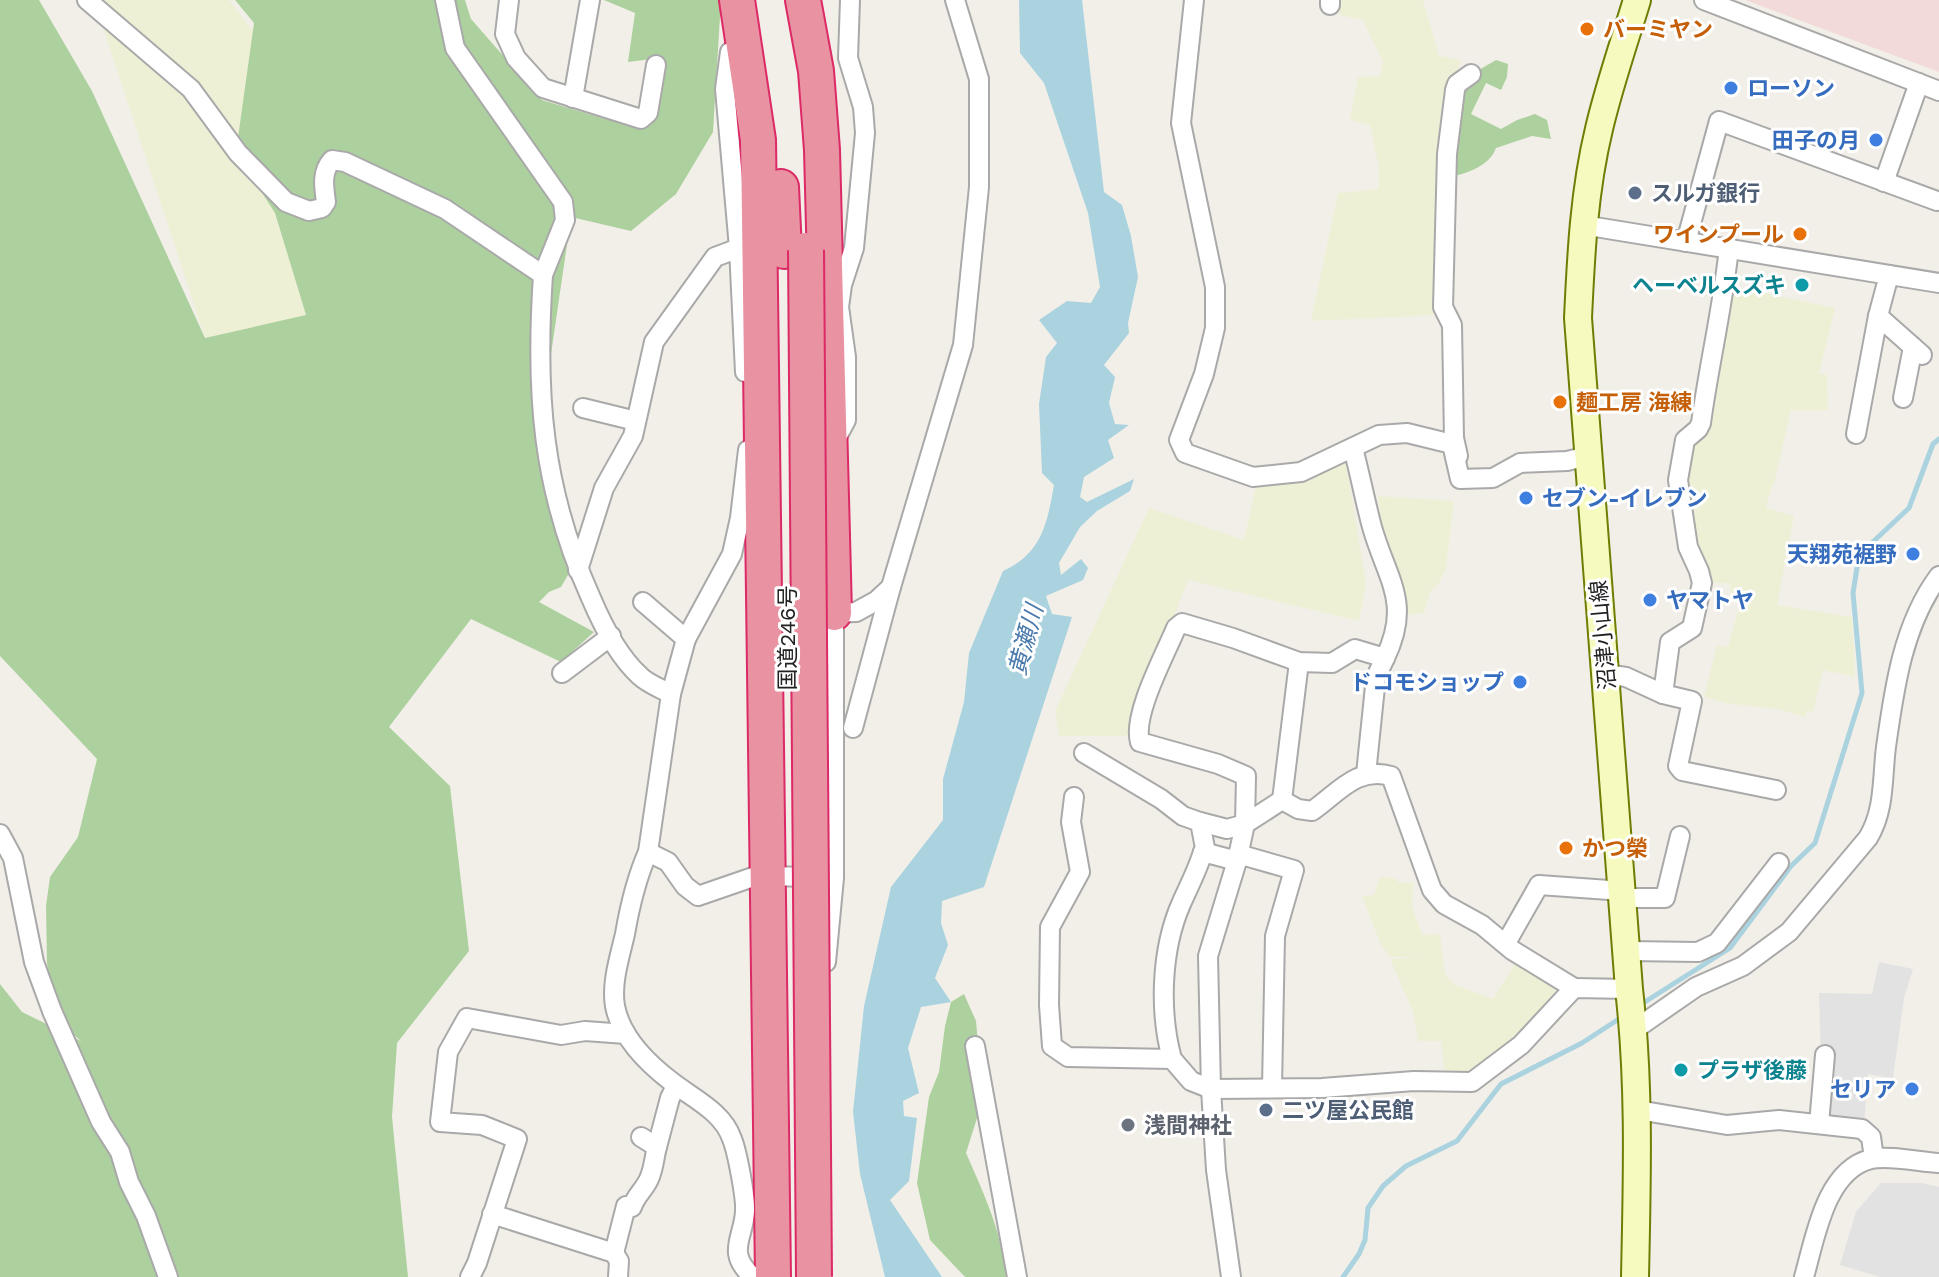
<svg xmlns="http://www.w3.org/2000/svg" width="1939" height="1277" font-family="'Work Sans','Noto Sans JP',sans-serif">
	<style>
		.commercial { fill: #f2dad9 }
		.farmland { fill: #eef0d5 }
		.forest { fill: #add19e }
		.parking { fill: #e2e2e2 }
		.water { fill: #aad3df }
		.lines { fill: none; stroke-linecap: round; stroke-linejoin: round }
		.stream { stroke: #aad3df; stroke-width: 5 }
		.street-casing { stroke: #a9a9a9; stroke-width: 22 }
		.secondary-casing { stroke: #707d05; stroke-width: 30 }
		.highway-casing { stroke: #dc2a67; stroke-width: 38 }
		.street { stroke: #fff; stroke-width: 18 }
		.secondary { stroke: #f7fabf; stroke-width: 26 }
		.highway { stroke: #e892a2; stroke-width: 34 }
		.highway-bridge-casing { stroke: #dc2a67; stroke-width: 38; stroke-linecap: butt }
		.highway-bridge { stroke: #e892a2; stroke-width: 34 }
		.food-dot { fill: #e8710a; stroke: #fff; stroke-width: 3 }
		.shop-dot { fill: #3f7fe0; stroke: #fff; stroke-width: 3 }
		.service-dot { fill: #5c6f8a; stroke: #fff; stroke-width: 3 }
		.culture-dot { fill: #0f9aa8; stroke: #fff; stroke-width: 3 }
		.worship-dot { fill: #6b7280; stroke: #fff; stroke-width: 3 }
		.labels { text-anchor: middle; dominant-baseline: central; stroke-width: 6; stroke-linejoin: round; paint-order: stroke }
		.food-label { font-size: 22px; font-weight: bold; fill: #c56008; stroke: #fff; text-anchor: start }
		.shop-label { font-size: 22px; font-weight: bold; fill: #366cbe; stroke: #fff; text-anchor: end }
		.service-label { font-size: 22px; font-weight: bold; fill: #4e5e75; stroke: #fff; text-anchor: start }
		.culture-label { font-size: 22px; font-weight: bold; fill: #0d838f; stroke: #fff; text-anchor: end }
		.street-label { font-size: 22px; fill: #222; stroke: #fff }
		.worship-label { font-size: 22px; font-weight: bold; fill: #5b616d; stroke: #fff; text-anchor: start }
		.water-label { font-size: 24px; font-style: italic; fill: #4a7aab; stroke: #fff }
	</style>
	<rect width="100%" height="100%" fill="#f2efe9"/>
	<path class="commercial" d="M1745,0h194v72z"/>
	<g class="farmland">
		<path d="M94,0h135l24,31 -15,122 37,60 31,103 -101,22z"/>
		<path d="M1337,0h86l16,56 22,4 -7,23 -16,232 -127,6 27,-128 41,-4v-21l-9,-43 -20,-5 8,-43 22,-1 3,-14 -20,-42 -23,-5z"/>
		<path d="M1731,286l104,22 -16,65 8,2 1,35h-37l-17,75h-2l-6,23 28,8 -17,89 75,12 3,60 -32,-7 -10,42 -6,-2 -2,7 -28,-8 -46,-5 -27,-7 13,-52 11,2 12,-44 -11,-3 2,-12 -2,-5h-21l-12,-26 -14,-74 6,-9 5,-28 12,-12z"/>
		<path d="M1346,462l20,121 -7,38 -171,-41 -60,156h-69l-4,-25 94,-203 95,32 12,-53z"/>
		<path d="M1377,496l77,5 -8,67 -8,17 -8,7 -6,21 -16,2 -5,-27 -21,-65z"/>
		<path d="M1380,877l17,2 2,4h14l-1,23 10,29 18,-1 5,40 8,10 40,15 23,-37 45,25 -13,22 -83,67 -20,-2 -4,-33h-23l-5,-30 -23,-52 31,-2h-31l-9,-12 -19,-49 12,-1z"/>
	</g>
	<g class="forest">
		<path d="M0,0h39l53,91 113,247 101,-23 -31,-102 -39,-61 18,-129 -19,-23h230l6,19 71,81 63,19 41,6 6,-66 -24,3 7,-49 -31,-13h117l-8,132 -37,62 -45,37 -60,-14 -29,199 34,145 -15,26 -12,5 -10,10 55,30 -33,30 -90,-43 -82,108 61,59 19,165 -72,92 -5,74 16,160h-408v-293l22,28 59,29 -26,-22 -8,-56 -1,-57 4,-29 28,-40 19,-78 -97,-103z"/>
		<path d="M1496,60l12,4 -1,13 -6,13 -15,-7 -15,31 30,15 16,-9 18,-6 12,6 4,19 -19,-3 -36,12c-6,18 -30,26 -47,29l9,-88 19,-18z"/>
		<path d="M964,994l12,27 7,78 -17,54c18,41 36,79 40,124h-41l-35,-37 -13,-57 12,-86 10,-25 6,-46 6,-24z"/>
	</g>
	<g class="parking">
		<path d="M1879,962l34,7 -9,29 -11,80 -25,-4 -4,51 -41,-5 -4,-127 53,1z"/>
		<path d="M1881,1183h41l17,4v90h-59l-40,-12 16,-53z"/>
	</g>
	<path class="water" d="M1019,0h63l22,192 18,13 9,31 7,41 -10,46 1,10 -25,32 11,12 -6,26 6,21 14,1 -21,15 6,18 -30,19 -4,20 7,5 47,-23 -4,12 -33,20 -17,16 -21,36 2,12 20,-16 7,9 -5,12 -37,16 6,18 20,3 -88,270 -42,14 -1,22 7,22 -13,33 16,24 -30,5 -13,41 11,45 -16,8 1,15 13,2 -8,63 -19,19 52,77h-57l-25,-103 -7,-62 11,-106 27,-119 52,-67v-41l21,-77 5,-49 34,-82c39,-18 44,-47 51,-86l-12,-12 -3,-69 7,-47 11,-14 -18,-23 28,-19 24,2 9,-16 -12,-74 -44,-130 -24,-30z"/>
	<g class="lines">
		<g class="stream">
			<path d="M1640,1005l90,-57 61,-82 24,-23 47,-150 -9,-100 6,-38 50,-47 24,-64 6,-5"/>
			<path d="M1343,1277l16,-23 6,-14 3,-32 15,-22 23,-20 51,-25 44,-57 81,-41 40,-26"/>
		</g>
		<defs>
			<g id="street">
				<path d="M87,0l104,89 47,64 48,49 23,9 13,-3 4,-6c-2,-15 -5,-30 6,-42l13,2 100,47 98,66c-8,119 -1,214 48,323 11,26 28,59 49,78 8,8 22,13 31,18"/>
				<path d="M445,0l10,48 108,154 2,18 -22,55"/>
				<path d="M509,0l-4,34 11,24 27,30 98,31 7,-6 8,-48"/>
				<path d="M1194,0l-13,123 34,164v41l-11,46 -25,66 6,13 68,24 48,-5 78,-37 28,-2 45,11 8,35 33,-1 27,-15 47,-2 21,-5"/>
				<path d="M1330,0v5"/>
				<path d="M1704,0l235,91"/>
				<path d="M730,52l-5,37 14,159 6,124"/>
				<path d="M573,98l17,-98"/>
				<path d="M1884,182l35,-99"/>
				<path d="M1583,225l356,58"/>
				<path d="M1686,242l33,-121 218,80"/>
				<path d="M1878,316l44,39"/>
				<path d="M1903,398l10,-51"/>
				<path d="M583,408l53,13"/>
				<path d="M1856,434l22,-118 11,-41"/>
				<path d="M837,437l9,-17v-63l-7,-50 3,-22 12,-37 11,-115 -2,-26 -15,-49 2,-58"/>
				<path d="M1353,448c7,26 12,53 19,79 15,53 40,75 13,131"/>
				<path d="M748,450l-8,68 -8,36 -46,85 -15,55 -23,158c-12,27 -18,53 -23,82 -5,22 -14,49 -10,72 6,32 32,57 57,76 22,17 51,30 60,57 5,12 14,59 13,72 -1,27 -20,41 8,66"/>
				<path d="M1458,456l-4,-18 -2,-113 -9,-18 4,-153 8,-64 2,-6 14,-10"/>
				<path d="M578,570l26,-82 29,-52 21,-94 61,-85 24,-9"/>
				<path d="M643,602l43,37"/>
				<path d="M765,616l91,-4 20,-11 15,-14 72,-242 16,-158v-108l-24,-79"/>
				<path d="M562,673l49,-37"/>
				<path d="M1606,674l20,3 37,17 7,-52 22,-14 10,-45 -3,-12 -11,-24 -10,-67 7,-40 13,-11 3,-6c8,-59 22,-116 28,-176"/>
				<path d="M1663,694l29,7 -14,65 4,5 94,19"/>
				<path d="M853,728l38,-141"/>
				<path d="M1084,753l77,46 22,17 17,6 5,26 -2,4"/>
				<path d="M1074,797l-3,25 9,50 -30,55 -1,78 3,41 16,11 104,2 19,22 20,8 111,-1 92,-7 58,1 49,-37 53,-57 55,1"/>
				<path d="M1282,800l17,-138"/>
				<path d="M1200,822l27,7 18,-5 37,-24 16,9 14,2c26,-18 45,-45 79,-35l37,103 4,11 12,14 38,21 30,25 62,38"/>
				<path d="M0,834l13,24 21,104 18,49 49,111 19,30 9,30 17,34 22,61"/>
				<path d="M648,852l20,10 17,24 13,10 58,-20 59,1"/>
				<path d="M1238,854l56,16 -19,66 -3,151"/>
				<path d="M1623,898h42l15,-62"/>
				<path d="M1506,943l33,-58 84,6"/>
				<path d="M1628,951l70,1 19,-9 62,-80"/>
				<path d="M826,962l8,-84v-265"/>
				<path d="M1634,1030l62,-43 47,-21 46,-34 79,-94c17,-28 14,-59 18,-91 8,-58 17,-123 53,-171"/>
				<path d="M975,1046l42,231"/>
				<path d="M1172,1059c-13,-48 -11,-109 9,-155 8,-18 16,-33 22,-52l34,9"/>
				<path d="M1638,1110l89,15 52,-5 83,9 9,8 3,21"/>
				<path d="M1819,1124l6,-69"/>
				<path d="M657,1147l13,-49 6,-12"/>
				<path d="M492,1214l122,39 5,8 -1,16"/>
				<path d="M614,1253l12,-47 6,1c4,-12 12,-17 17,-28 5,-11 5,-21 8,-32l-16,-10"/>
				<path d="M470,1277l7,-14 40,-124 -35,-14 -42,-3 8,-70 19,-34 94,17 24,-4 41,3"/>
				<path d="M1231,1277l-15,-107 -5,-81 -3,-133 29,-95 8,-37 1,-48 -28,-12 -78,-22c-8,-27 25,-87 36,-114l6,-5 51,15 66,24 33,1 23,-14 30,9 -9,19 -10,97"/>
				<path d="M1804,1277c11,-38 21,-107 67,-118 18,-4 49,3 68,4"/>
			</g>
			<path id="secondary" d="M1635,1277c2,-97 5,-192 -6,-288l-51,-671c3,-64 6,-127 21,-189 10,-43 25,-86 38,-129"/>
			<g id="highway">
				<path d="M737,0l21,140 15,1137"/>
				<path d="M803,0l13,71 6,79 12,463"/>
				<path d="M781,187l3,64"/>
			</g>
		</defs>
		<use href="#street" class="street-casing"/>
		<use href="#secondary" class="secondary-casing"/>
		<use href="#highway" class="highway-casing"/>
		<use href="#street" class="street"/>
		<use href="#secondary" class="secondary"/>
		<use href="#highway" class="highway"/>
		<defs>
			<path id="highway-bridge" d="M806,250l8,1027"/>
		</defs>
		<use href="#highway-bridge" class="highway-bridge-casing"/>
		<use href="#highway-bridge" class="highway-bridge"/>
	</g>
	<g class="food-dot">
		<circle cx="1587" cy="29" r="8"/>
		<circle cx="1800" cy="234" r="8"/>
		<circle cx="1560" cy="402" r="8"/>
		<circle cx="1566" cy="848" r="8"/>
	</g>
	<g class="shop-dot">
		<circle cx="1731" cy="88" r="8"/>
		<circle cx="1876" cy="140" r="8"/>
		<circle cx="1526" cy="498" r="8"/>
		<circle cx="1913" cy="554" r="8"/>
		<circle cx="1650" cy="600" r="8"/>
		<circle cx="1520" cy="682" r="8"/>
		<circle cx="1912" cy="1089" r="8"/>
	</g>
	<g class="service-dot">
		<circle cx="1635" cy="193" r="8"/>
		<circle cx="1266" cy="1110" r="8"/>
	</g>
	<g class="culture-dot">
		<circle cx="1802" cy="285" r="8"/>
		<circle cx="1681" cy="1070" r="8"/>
	</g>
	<circle class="worship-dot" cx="1128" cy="1125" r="8"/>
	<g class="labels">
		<g class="food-label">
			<text x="1603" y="29">バーミヤン</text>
			<text x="1784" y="234" text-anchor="end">ワインプール</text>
			<text x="1576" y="402">麺工房 海練</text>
			<text x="1582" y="848">かつ榮</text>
		</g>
		<g class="shop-label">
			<text x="1747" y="88" text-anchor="start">ローソン</text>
			<text x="1860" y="140">田子の月</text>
			<text x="1542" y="498" text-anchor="start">セブン-イレブン</text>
			<text x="1897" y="554">天翔苑裾野</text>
			<text x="1666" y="600" text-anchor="start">ヤマトヤ</text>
			<text x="1504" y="682">ドコモショップ</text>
			<text x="1896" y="1089">セリア</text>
		</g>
		<g class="service-label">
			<text x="1651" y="193">スルガ銀行</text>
			<text x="1282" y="1110">二ツ屋公民館</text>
		</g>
		<g class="culture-label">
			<text x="1786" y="285">ヘーベルスズキ</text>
			<text x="1697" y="1070" text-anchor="start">プラザ後藤</text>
		</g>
		<g class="street-label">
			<text transform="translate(1603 635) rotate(-95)">沼津小山線</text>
			<text transform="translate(787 638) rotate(-90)">国道246号</text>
		</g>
		<g class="worship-label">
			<text x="1144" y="1125">浅間神社</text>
		</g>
		<g class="water-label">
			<text transform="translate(1026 640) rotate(-75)">黄瀬川</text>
		</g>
	</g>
</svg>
